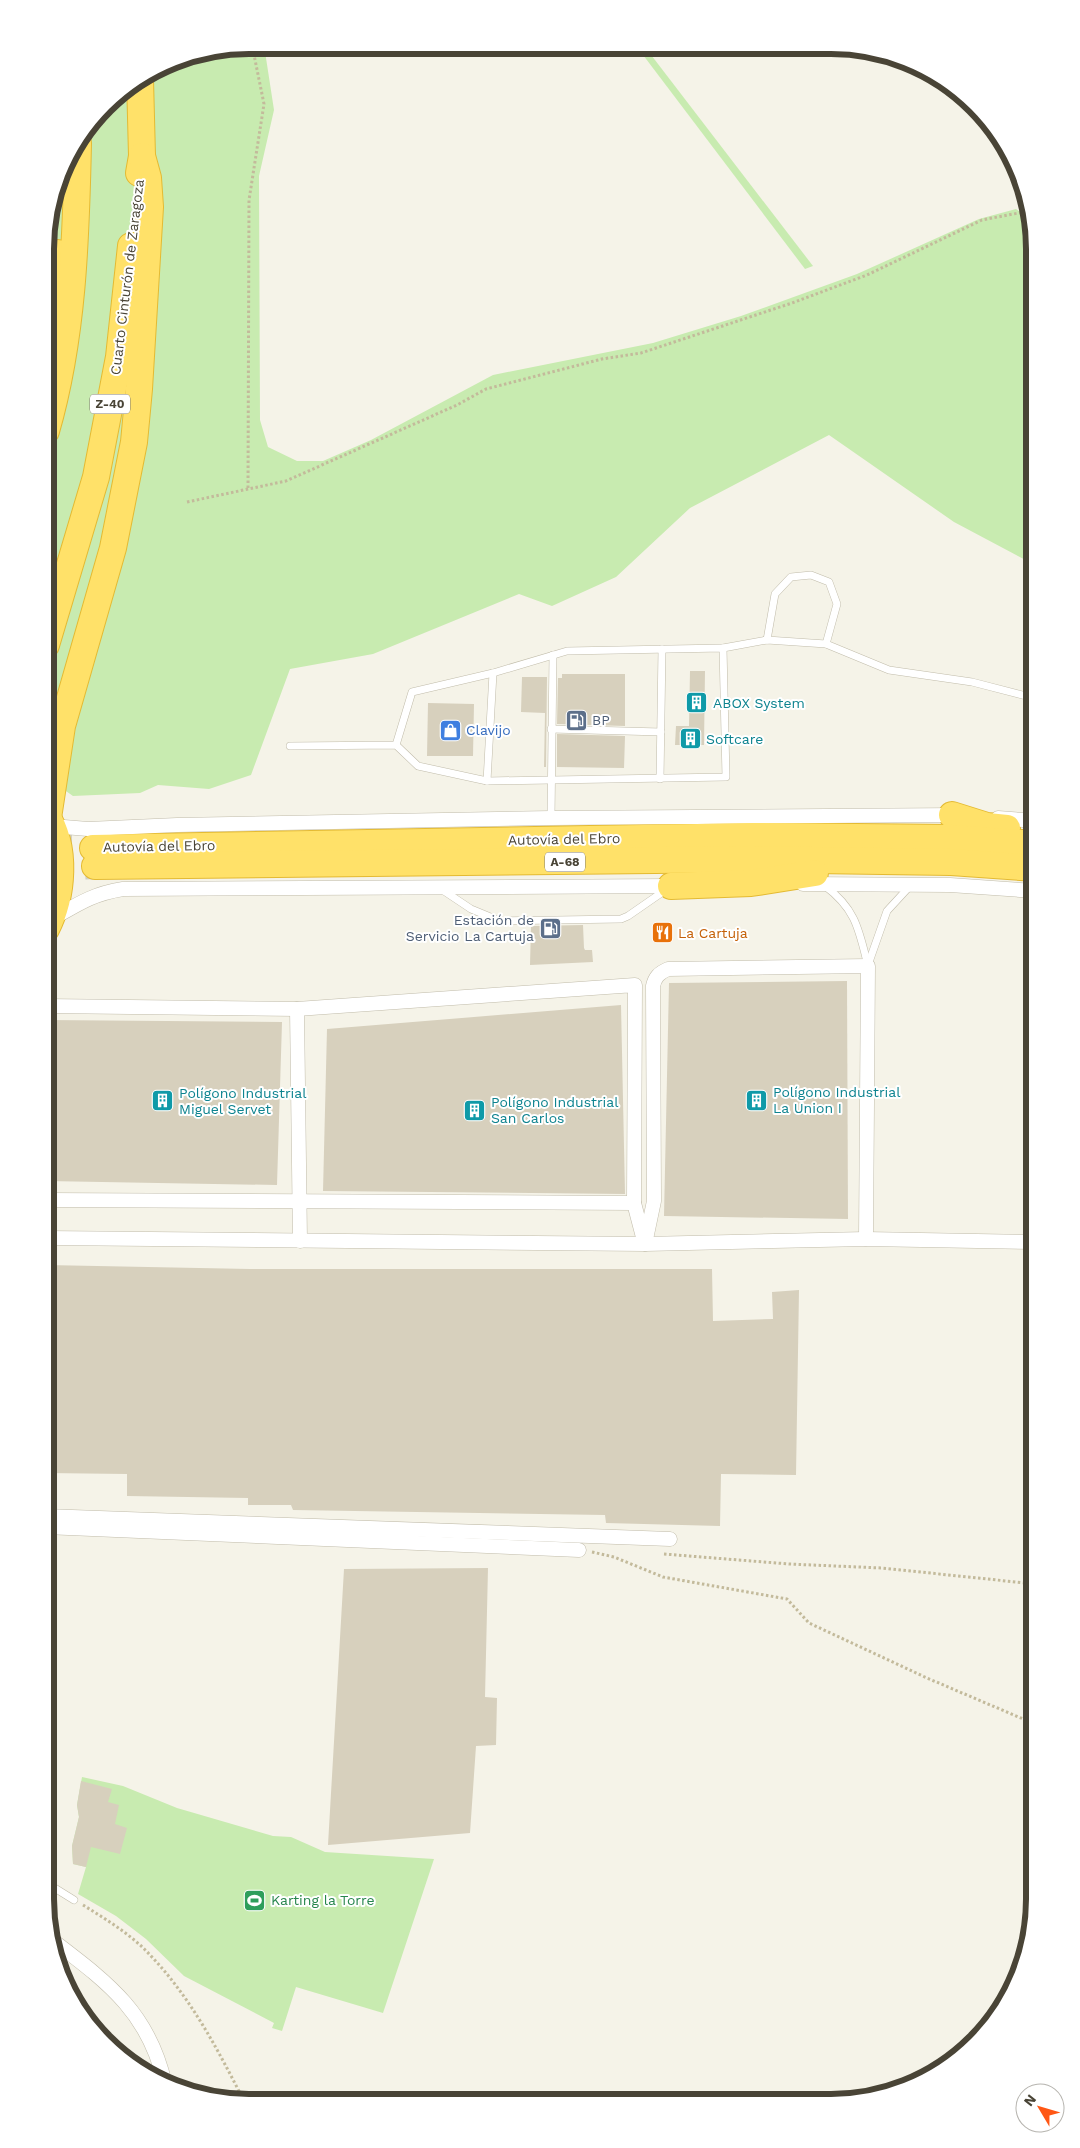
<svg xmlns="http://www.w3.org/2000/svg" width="1080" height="2148" font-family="'Work Sans',sans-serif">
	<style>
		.green { fill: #c8ebb0 }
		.building { fill: #d7d0bd }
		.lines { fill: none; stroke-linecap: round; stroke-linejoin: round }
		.highway-tunnel { stroke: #d3d0c4; stroke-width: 26; stroke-dasharray: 26 13; stroke-linecap: butt }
		.lane-casing { stroke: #c1bcaa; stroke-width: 8 }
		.street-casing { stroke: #c1bcaa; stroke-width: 15 }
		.highway-casing { stroke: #e4ba33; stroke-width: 28 }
		.path { stroke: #c3ba9b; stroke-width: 3; stroke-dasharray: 2.5 2.5; stroke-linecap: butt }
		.lane { stroke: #fff; stroke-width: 7 }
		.street { stroke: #fff; stroke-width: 14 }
		.highway { stroke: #ffe169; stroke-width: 26 }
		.labels { text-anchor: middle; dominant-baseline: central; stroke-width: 4; stroke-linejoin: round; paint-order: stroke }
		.shield { fill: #fff; stroke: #807c72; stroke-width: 1 }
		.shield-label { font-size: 12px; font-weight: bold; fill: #494436 }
		.street-label { font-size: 14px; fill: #494436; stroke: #fff }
		.culture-label { font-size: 14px; fill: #0d838f; stroke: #fff; text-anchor: start }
		.service-label { font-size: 14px; fill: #4e5e75; stroke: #fff; text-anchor: start }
		.shop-label { font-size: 14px; fill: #366cbe; stroke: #fff; text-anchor: start }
		.food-label { font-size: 14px; fill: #c56008; stroke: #fff; text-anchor: start }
		.leisure-label { font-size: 14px; fill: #27864d; stroke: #fff; text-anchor: start }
		.rim { fill: none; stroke: #494436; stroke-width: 6 }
	</style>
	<rect width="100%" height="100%" fill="#f5f3e8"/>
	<g class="green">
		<path d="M248,45h16l10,65 -15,66 1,244 8,27 29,14h26l48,-21 122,-65 160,-32 88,-27 116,-42 122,-55 37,-10 14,10 5,29v317l-81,-43 -125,-87 -139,73 -74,69 -64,29 -33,-12 -146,60 -83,15 -39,106 -42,14 -51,-4 -18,8 -67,3 -27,-19 1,-555 19,-64 48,-62 57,-36z"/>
		<path d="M637,47h8l168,219 -8,3z"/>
		<path d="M82,1777l41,9 54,22 96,28 18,1 34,15 109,7 -51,154 -87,-26 -14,44 -10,-3 2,-5 -90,-47 -38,-37 -30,-23 -38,-22 8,-27 -13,-3 -1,-18 7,-29 -2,-12z"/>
	</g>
	<g class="building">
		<path d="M690,671h15l-1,74h-29l1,-19h13z"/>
		<path d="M562,674h63v52l-68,-2 1,-46h4z"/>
		<path d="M522,677h25l-1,90h-2l1,-54 -24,-1z"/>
		<path d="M428,703l46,1 -1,52h-46z"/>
		<path d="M557,734l68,2 -1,32 -67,-1z"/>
		<path d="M583,925l1,23 1,2h7l1,12 -63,3 1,-39z"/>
		<path d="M847,981l1,238 -184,-3 5,-233z"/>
		<path d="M621,1005l4,189 -302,-3 4,-162z"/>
		<path d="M46,1020l236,2 -5,163 -231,-4z"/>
		<path d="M46,1265l204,4h462l1,52 60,-2 -1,-27 27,-2 -3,185 -75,-1 -1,52 -114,-3 -1,-8 -312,-5 -2,-5h-43v-7l-121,-2v-22l-82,-1z"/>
		<path d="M488,1568l-3,129 12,1 -1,47 -20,1 -6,87 -142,12 16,-276z"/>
		<path d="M81,1781l31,8 -4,13 11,3 -4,19 12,4 -7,26 -29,-7 -5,20 -13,-3 -1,-18 7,-29 -2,-12z"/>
	</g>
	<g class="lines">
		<g class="highway-tunnel">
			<path d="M46,848h47"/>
			<path d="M46,868l49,-2"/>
		</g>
		<defs>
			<g id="lane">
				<path d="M767,640l8,-46 16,-17 20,-2 18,7 8,22 -11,40"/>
				<path d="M723,648l44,-8 59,4 63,26 83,12 58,15"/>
				<path d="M551,729l110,3"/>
				<path d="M290,746l106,-1 22,21 69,15 239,-4 -3,-129 -156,3 -74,22 -81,19 -16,53"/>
				<path d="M660,779l2,-130"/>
				<path d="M487,781l6,-108"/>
				<path d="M551,818l2,-163"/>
				<path d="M825,886c31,23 34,44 43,80"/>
				<path d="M441,889l30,20 29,12 121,-2 7,-3 39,-27"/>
				<path d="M868,965l19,-54 23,-25"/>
				<path d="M45,1882l29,18"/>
			</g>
			<g id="street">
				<path d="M998,818l37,3"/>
				<path d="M52,826l36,3 89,-4 374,-7 406,-3"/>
				<path d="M803,884l147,1 85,6"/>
				<path d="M52,919c26,-15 40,-25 71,-30l548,-3"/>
				<path d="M297,1009l3,232"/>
				<path d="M46,1200l588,3 1,-218 -338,24 -251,-3"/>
				<path d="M634,1203l10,38"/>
				<path d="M46,1238l599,6 221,-5 169,3"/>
				<path d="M645,1244l9,-43 -1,-215c2,-9 6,-13 15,-17l200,-3 -2,273"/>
				<path d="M45,1516l625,23"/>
				<path d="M45,1527l534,23"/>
				<path d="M52,1940c55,42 97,72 113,144"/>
			</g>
			<g id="highway">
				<path d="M139,173l3,-17 -2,-77"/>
				<path d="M47,328l11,-75"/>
				<path d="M46,431c27,-93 30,-192 32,-288"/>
				<path d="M46,645l50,-168 23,-120 12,-111"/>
				<path d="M952,815l35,11 20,2"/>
				<path d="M48,818l14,-92 51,-178 21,-106 5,-53 11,-182 -2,-29 -6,-22"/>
				<path d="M93,848l660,-12 199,2 83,6"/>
				<path d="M95,866l657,-7 199,3 84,6"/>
				<path d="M671,886l80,-3 64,-10"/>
				<path d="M46,929c17,-33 21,-82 0,-114"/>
			</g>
		</defs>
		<use href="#lane" class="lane-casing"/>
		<use href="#street" class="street-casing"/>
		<use href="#highway" class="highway-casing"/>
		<g class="path">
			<path d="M248,488l1,-288 15,-96 -12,-59"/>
			<path d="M187,502l99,-21 171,-76 29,-16 116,-30 39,-6 151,-50 75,-28 115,-55 47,-9"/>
			<path d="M592,1552l22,5 49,20 124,22 22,24 118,55 108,46"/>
			<path d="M664,1554l125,10 93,4 153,16"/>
			<path d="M83,1905c24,15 49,30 68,51 40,42 67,94 93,145"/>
		</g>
		<use href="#lane" class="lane"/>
		<use href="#street" class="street"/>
		<use href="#highway" class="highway"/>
	</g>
	<defs>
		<symbol id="building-square" viewBox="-11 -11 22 22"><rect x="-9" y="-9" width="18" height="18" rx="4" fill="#0f9aa8" stroke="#fff"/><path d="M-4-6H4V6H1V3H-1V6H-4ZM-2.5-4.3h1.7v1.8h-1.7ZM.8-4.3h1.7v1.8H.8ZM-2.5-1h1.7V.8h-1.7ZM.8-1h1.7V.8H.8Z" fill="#fff"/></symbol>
		<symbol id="fuel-square" viewBox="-11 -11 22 22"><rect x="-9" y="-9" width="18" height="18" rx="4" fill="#5c6f8a" stroke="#fff"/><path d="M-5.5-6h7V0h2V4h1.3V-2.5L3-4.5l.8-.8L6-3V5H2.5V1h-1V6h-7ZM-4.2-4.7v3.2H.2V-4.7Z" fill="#fff"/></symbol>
		<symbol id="shop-square" viewBox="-11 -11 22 22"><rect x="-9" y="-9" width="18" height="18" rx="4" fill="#3f7fe0" stroke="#fff"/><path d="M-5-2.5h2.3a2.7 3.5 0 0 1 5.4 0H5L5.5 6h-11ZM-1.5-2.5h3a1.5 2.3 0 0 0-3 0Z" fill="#fff"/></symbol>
		<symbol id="restaurant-square" viewBox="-11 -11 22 22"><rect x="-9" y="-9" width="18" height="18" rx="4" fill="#e8710a" stroke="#fff"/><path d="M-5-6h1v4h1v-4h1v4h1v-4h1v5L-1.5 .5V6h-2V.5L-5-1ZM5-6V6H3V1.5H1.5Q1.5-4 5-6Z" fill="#fff"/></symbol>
		<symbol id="stadium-square" viewBox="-11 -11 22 22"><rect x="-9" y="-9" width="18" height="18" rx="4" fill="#2e9e5b" stroke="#fff"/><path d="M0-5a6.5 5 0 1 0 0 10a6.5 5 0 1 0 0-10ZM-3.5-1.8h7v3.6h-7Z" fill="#fff"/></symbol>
	</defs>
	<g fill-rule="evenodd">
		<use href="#building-square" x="684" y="690" width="25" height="25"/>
		<use href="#fuel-square" x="564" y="708" width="25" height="25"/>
		<use href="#shop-square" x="438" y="718" width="25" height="25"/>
		<use href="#building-square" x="678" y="726" width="25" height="25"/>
		<use href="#fuel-square" x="538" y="916" width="25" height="25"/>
		<use href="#restaurant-square" x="650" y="920" width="25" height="25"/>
		<use href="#building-square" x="744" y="1088" width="25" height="25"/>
		<use href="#building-square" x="150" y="1088" width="25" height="25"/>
		<use href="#building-square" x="462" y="1098" width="25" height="25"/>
		<use href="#stadium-square" x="242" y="1888" width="25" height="25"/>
	</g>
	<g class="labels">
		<g class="shield">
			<rect x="90" y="394.5" width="40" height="19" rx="4"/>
			<rect x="545" y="852.5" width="40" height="19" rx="4"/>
		</g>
		<g class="shield-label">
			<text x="110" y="404">Z-40</text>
			<text x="565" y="862">A-68</text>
		</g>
		<g class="street-label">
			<text transform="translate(127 277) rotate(-83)">Cuarto Cinturón de Zaragoza</text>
			<text transform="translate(564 839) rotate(-1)">Autovía del Ebro</text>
			<text transform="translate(159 846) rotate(-1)">Autovía del Ebro</text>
		</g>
		<g class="culture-label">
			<text x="713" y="703">ABOX System</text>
			<text x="706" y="739">Softcare</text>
			<text x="773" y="1092">Polígono Industrial<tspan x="773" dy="16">La Union I</tspan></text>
			<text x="179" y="1093">Polígono Industrial<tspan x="179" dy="16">Miguel Servet</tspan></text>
			<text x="491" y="1102">Polígono Industrial<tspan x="491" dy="16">San Carlos</tspan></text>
		</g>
		<g class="service-label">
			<text x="592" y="720">BP</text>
			<text x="534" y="920" text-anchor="end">Estación de<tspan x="534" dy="16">Servicio La Cartuja</tspan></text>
		</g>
		<g class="shop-label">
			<text x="466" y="730">Clavijo</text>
		</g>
		<g class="food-label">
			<text x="678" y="933">La Cartuja</text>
		</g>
		<g class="leisure-label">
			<text x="271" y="1900">Karting la Torre</text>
		</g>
	</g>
	<path d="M0 0H1080V2148H0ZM249 54H831A195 195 0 0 1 1026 249V1899A195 195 0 0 1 831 2094H249A195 195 0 0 1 54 1899V249A195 195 0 0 1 249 54Z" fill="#fff" fill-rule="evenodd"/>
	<path class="rim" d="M249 54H831A195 195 0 0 1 1026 249V1899A195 195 0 0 1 831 2094H249A195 195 0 0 1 54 1899V249A195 195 0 0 1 249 54Z"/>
	<g transform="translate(1040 2108) rotate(308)"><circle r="24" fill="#ffffff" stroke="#b6b4af"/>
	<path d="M0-4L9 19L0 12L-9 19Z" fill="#ff5715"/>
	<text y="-8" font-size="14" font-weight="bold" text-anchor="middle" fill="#494436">N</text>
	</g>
</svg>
